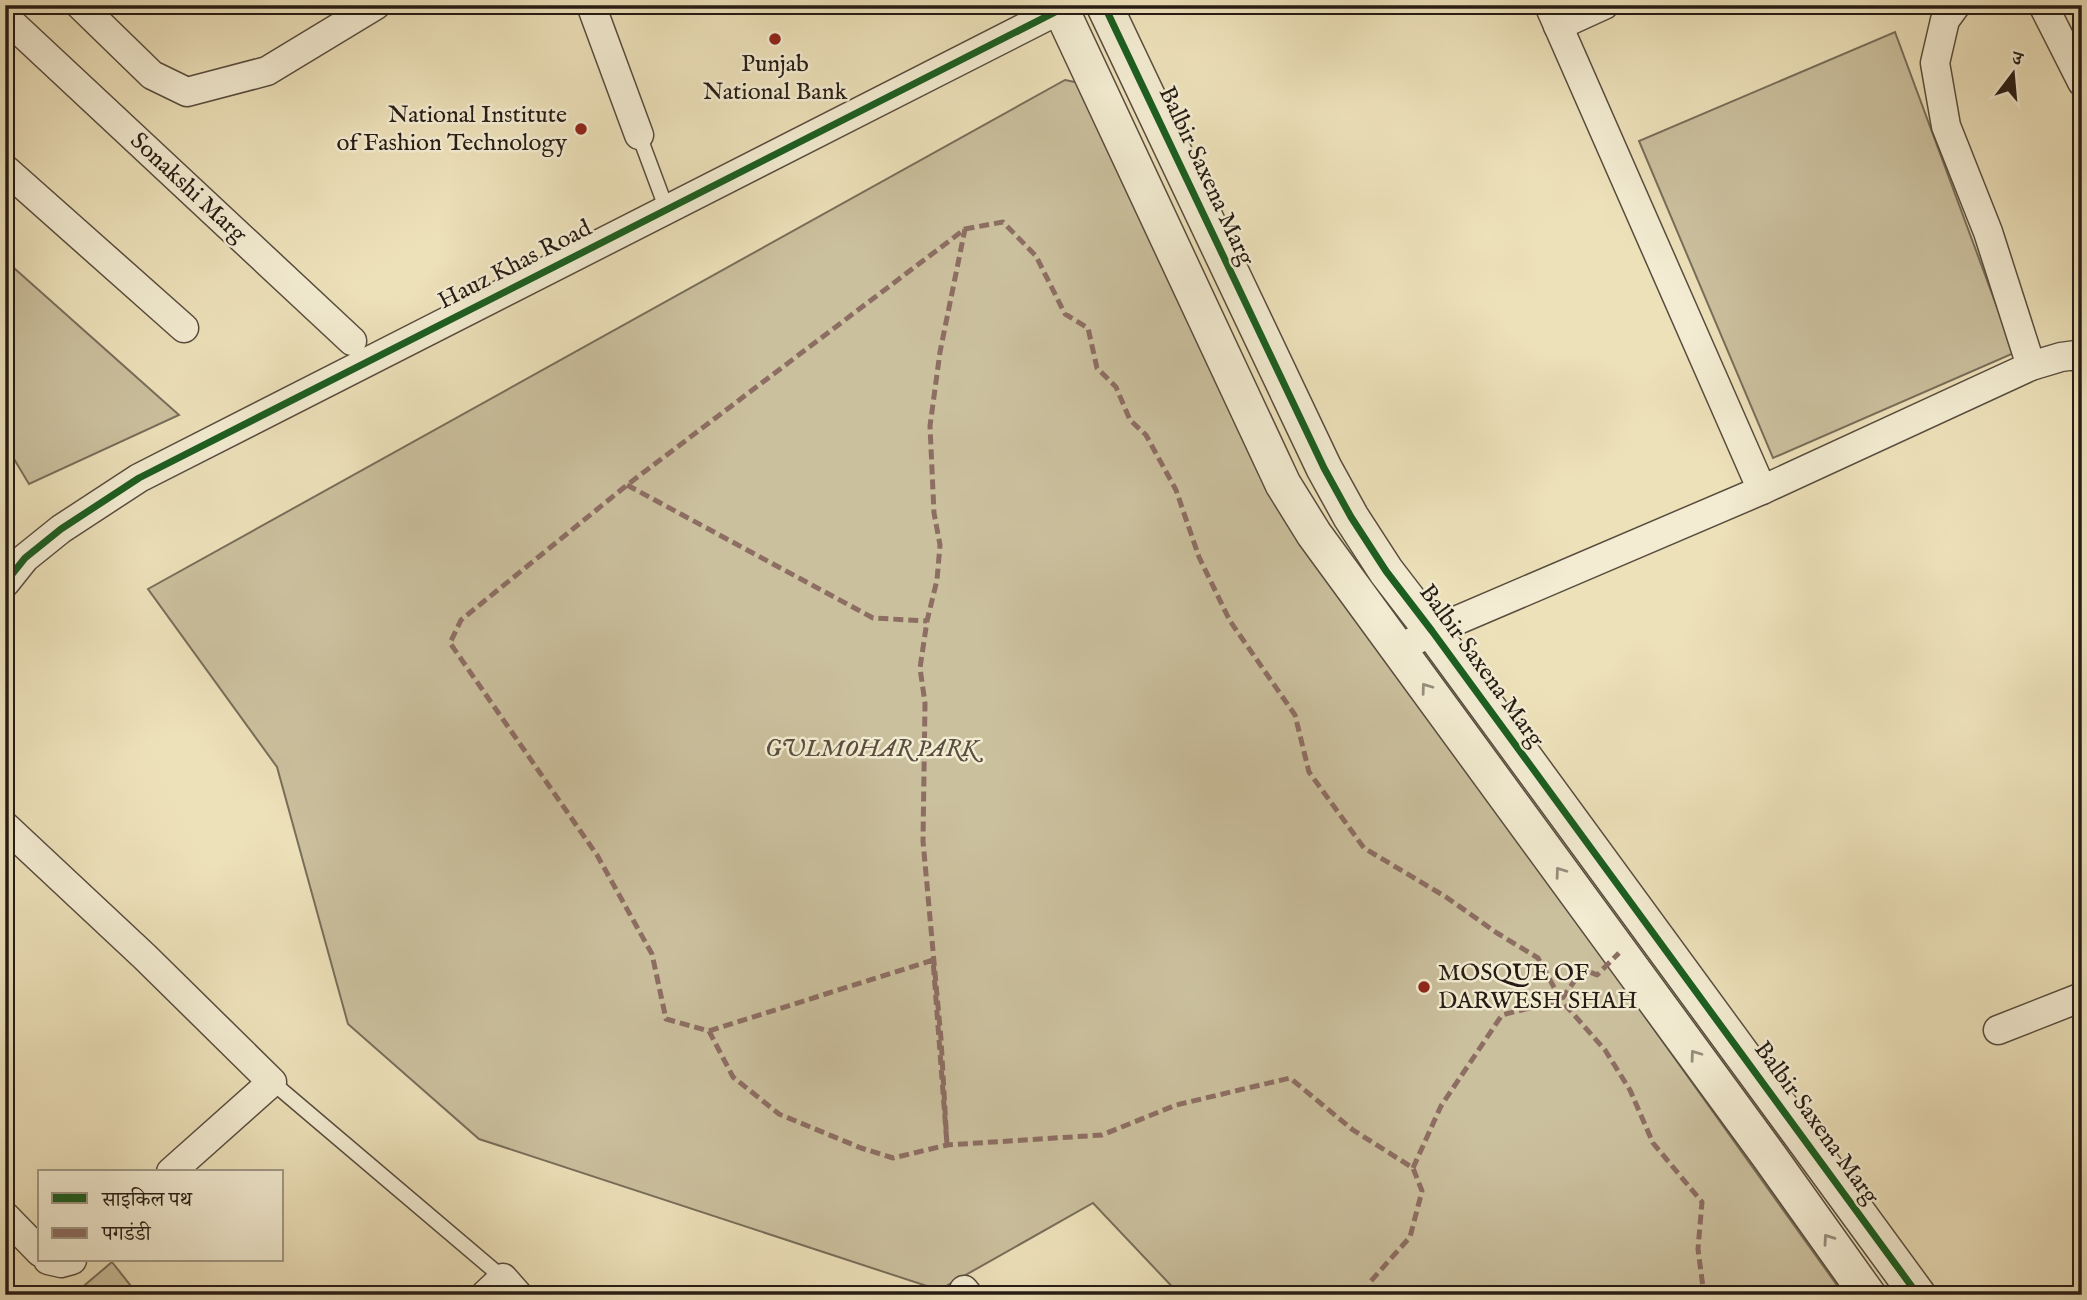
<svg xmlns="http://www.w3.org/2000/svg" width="2087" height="1300" font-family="'IM FELL English','Noto Serif Devanagari',serif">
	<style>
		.green { fill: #cbc09e; stroke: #786e5a; stroke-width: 2 }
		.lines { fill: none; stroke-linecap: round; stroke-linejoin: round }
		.service-casing { stroke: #584d3e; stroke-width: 17 }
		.minor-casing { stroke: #584d3e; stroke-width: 31 }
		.tertiary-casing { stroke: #584d3e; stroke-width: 38 }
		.service { stroke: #f3ecd2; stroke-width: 14 }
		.minor { stroke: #f3ecd2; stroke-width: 28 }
		.tertiary { stroke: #f3ecd2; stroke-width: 35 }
		.quiet { stroke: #8d6e63; stroke-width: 5; stroke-dasharray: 10 5; stroke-linecap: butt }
		.cycleway-casing { stroke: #f3ecd2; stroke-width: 11 }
		.cycleway { stroke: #1b5e20; stroke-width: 7 }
		.oneway { stroke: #978e7d }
		.poi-dot { fill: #8f2418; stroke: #f3ecd2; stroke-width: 2.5 }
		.labels { text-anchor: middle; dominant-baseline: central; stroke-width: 5; stroke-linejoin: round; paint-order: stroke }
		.poi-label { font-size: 24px; fill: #261c15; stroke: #f3ecd2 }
		.street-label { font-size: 24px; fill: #261c15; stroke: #f3ecd2 }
		.park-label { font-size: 24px; font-style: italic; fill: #584d3e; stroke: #f3ecd2 }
	</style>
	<rect width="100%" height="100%" fill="#ede1ba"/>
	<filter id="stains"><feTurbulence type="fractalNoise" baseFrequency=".00286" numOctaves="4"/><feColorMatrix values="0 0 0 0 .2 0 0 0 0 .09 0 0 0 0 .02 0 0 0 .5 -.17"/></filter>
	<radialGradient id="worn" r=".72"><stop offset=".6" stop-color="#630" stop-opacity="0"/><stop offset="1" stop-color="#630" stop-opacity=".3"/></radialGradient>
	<g class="green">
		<path d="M1895,32l119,321 -241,105 -134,-317z"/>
		<path d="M1065,80l24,5 251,505 504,705h-664l-87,-92 -154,87 -460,-151 -131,-115 -71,-257 -129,-178z"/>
		<path d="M5,260l174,155 -150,69 -24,-40z"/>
		<path d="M112,1262l26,33h-65z"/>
	</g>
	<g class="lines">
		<defs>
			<g id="service">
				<path d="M639,135l28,75"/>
				<path d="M272,1082l231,196"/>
			</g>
			<g id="minor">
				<path d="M80,5l72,70 35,17 80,-21 109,-66"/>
				<path d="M591,5l48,130"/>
				<path d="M1549,5l213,485"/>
				<path d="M1956,5l-11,15 -10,43 11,63 42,106 43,134"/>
				<path d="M2043,5l39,77"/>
				<path d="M5,17l347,324"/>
				<path d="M1558,26l46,-21"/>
				<path d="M5,169l179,159"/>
				<path d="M5,583l20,-25 36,-29 78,-51 930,-473"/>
				<path d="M1398,650l34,-19 330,-141 269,-124 30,-9 15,-2 6,5"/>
				<path d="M5,826l140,131 127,125 -101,90"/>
				<path d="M1998,1030l84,-33"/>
				<path d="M5,1216l35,36"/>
				<path d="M48,1260l13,3 11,-3"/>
				<path d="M964,1290l4,5"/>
				<path d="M485,1295l18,-17 15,17"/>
			</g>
			<g id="tertiary">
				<path d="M1059,5l224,479 31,50 455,622 99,139"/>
				<path d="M1104,5l220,463 27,49 35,54 46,60 486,664"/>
			</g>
		</defs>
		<use href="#service" class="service-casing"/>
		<use href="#minor" class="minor-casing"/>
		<use href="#tertiary" class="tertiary-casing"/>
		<use href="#service" class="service"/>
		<use href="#minor" class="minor"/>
		<use href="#tertiary" class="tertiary"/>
		<g class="quiet">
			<path d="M627,485l246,133 54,3"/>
			<path d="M709,1031l224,-71 14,185 -6,-106 -18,-198 2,-138 -5,-35 7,-47 10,-41 3,-35 -6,-32 -4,-87 10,-74 25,-123"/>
			<path d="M1413,1168l28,-62 61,-91 59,-15 22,-31 14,6 22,-22"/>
			<path d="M1366,1295l5,-14 39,-44 12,-46 -9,-23 -60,-38 -63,-52 -114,27 -74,30 -155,10 -54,13 -32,-10 -82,-34 -46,-37 -24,-46 -43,-12 -14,-65 -55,-99 -147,-212 11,-23 166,-135 338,-256 38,-7 33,34 29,58 23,14 9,40 19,19 14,33 16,15 30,55 23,67 31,64 65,94 14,57 55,76 82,49 51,36 41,25 23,42 44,50 25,40 23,53 49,59 -4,47 6,46"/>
		</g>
		<defs>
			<g id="cycleway">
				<path d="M1104,5l220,463 27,49 35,54 46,60 486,664"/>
				<path d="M5,583l20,-25 36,-29 78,-51 930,-473"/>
			</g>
		</defs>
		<use href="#cycleway" class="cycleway-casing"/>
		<use href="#cycleway" class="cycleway"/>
	</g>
	<defs><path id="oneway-chevron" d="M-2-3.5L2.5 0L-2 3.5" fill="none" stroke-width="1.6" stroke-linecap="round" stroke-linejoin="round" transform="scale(1.75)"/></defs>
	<g class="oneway">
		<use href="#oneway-chevron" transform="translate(1426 688) rotate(-126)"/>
		<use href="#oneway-chevron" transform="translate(1560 872) rotate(-126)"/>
		<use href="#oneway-chevron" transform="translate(1695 1055) rotate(-126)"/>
		<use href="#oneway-chevron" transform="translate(1828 1239) rotate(-125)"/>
	</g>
	<g class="poi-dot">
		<circle cx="775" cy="39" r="7"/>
		<circle cx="581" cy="129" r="7"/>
		<circle cx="1424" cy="987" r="7"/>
	</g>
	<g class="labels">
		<g class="poi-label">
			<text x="775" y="64">Punjab<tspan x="775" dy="28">National Bank</tspan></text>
			<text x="567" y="115" text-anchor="end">National Institute<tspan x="567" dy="28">of Fashion Technology</tspan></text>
			<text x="1438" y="973" text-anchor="start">MOSQUE OF<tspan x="1438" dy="28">DARWESH SHAH</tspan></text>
		</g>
		<g class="street-label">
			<text transform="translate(1206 176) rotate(65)">Balbir Saxena Marg</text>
			<text transform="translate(188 188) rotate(43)">Sonakshi Marg</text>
			<text transform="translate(515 265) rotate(-27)">Hauz Khas Road</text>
			<text transform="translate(1481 666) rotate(54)">Balbir Saxena Marg</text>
			<text transform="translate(1816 1123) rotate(54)">Balbir Saxena Marg</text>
		</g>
		<g class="park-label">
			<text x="871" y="749">GULMOHAR PARK</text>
		</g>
	</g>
	<rect width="2087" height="1300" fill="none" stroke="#ede1ba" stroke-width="28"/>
	<rect x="7" y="7" width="2073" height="1286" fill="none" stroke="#261c15" stroke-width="3.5"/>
	<rect x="14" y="14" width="2059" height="1272" fill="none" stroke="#261c15" stroke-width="2"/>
	<rect x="38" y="1170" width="245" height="91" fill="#f3ecd2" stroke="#a19986" stroke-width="2"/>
	<rect x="52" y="1193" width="35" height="10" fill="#1b5e20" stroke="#a19986" stroke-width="2"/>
	<text x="102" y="1206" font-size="21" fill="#261c15">साइकिल पथ</text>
	<rect x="52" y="1228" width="35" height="10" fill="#8d6e63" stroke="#a19986" stroke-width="2"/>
	<text x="102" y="1240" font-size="21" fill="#261c15">पगडंडी</text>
	<g transform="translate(2013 74) rotate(16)" stroke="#f3ecd2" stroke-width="5" paint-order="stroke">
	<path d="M0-5L12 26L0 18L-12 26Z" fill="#261c15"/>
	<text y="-10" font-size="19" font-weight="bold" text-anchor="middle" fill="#261c15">उ</text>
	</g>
	<rect width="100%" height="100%" filter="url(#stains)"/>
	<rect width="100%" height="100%" fill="url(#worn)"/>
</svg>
